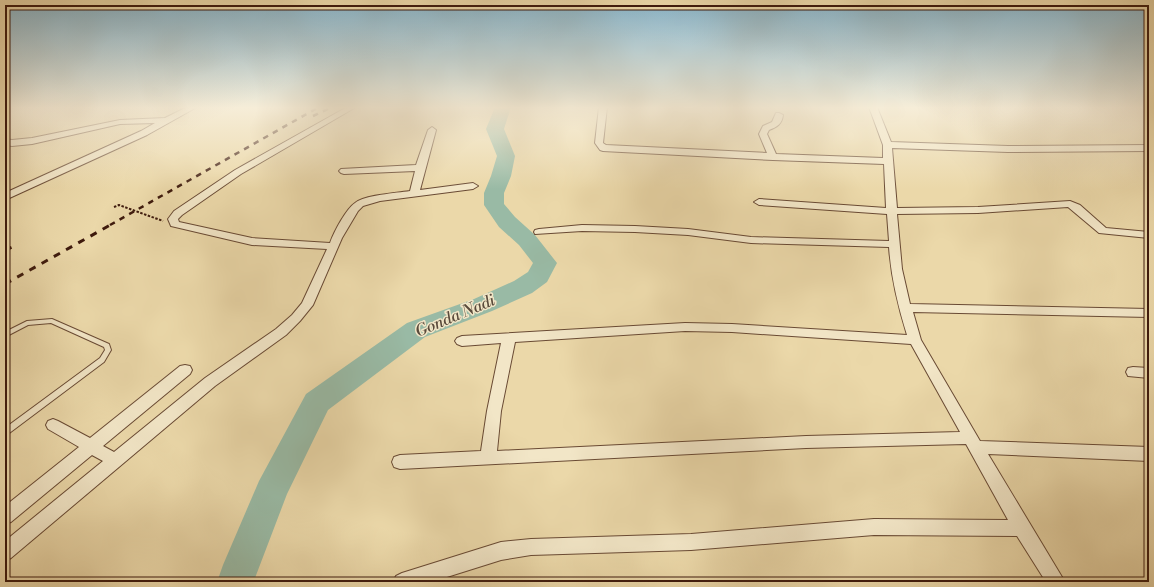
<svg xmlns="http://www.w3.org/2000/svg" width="1154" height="587" font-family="'Libre Bodoni',serif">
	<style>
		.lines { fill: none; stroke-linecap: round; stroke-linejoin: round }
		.river { fill: #99baa5; fill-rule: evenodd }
		.lane-casing { stroke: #694a34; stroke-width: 2 }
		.street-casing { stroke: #694a34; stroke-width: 2 }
		.path { stroke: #3e1a0d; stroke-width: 2; stroke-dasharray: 2.5 1.5; stroke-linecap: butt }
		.lane { fill: #f2e6c7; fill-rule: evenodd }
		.street { fill: #f2e6c7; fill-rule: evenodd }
		.rail-far1 { stroke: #3e1a0d; stroke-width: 2.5; stroke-dasharray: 5.5 5.5; stroke-linecap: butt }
		.rail { stroke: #3e1a0d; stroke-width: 3; stroke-dasharray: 7 7; stroke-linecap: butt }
		.labels { text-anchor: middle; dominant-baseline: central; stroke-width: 3; stroke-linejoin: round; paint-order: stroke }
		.water-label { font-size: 16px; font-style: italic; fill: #594a3b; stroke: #f2e6c7 }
	</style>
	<rect width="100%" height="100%" fill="#ebd8a9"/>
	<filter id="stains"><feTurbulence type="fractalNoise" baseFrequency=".005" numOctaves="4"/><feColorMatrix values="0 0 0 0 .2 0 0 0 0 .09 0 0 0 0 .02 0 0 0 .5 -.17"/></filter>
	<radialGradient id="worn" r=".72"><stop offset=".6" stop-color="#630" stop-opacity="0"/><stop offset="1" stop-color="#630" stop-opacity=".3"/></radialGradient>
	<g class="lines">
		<path class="river" d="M495,107h16l-7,22 11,27 -4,20 -7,17v11l11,13 20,18 22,28 -10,19 -15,11 -40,18 -67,26 -97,73 -41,84 -32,84v4h-38l6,-17 36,-84 47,-87 101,-71 67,-24 40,-18 14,-9 5,-9 -14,-18 -20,-18 -15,-22v-12l7,-17 6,-20 -11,-27z"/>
		<defs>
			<path id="lane" d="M52,319l57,25 2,6 -7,12 -96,72 -3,1v-7l95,-70 5,-8 -1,-3 -53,-24 -23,2 -23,12v-5l22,-11z"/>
			<g id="street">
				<path d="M187,107h10l-50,28 -142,65v-7l136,-62 14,-8 -35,1 -88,20 -20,2 -7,-1v-6l7,1 20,-2 88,-18 45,-2z"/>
				<path d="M347,107h9l-115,67 -59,41 -4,4 1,3 73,16 78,5c4,-11 16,-34 25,-40 10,-8 41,-10 55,-12l5,-20 -71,3 -3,-1 -2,-2 2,-2 75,-4 12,-35 4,-3 4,3 -16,60 53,-7 5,3 -5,3 -93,12 -17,5 -5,5 -16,27 -29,67 -13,16 -14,14 -71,51 -204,172 -6,3v-20l98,-80 -11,-6 -81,67 -6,2v-18l74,-59 -31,-18 -2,-4 2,-4 5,-2 5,2 32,17 90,-72 5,-1 5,1 2,4 -2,4 -87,72 11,6 91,-74 71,-49 16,-14 10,-12 25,-54 -75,-4 -81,-19 -3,-7 6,-8 61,-41z"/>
				<path d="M599,107h8l-4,36 3,2 161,8 -8,-19 4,-8 9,-4 4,-9h3l4,2c-1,9 -6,12 -14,15l-2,4 9,20 107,4v-13l-14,-38h8l14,35 117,4 141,-1v6l-141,1 -116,-4 5,60 81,-1 92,-6 10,4 26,23 43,4v6l-50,-5 -31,-26 -90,6 -81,1 5,55 8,35 239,5v8l-236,-5 8,28 59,101 169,6v14l-161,-7 77,128h-19l-29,-46 -143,-1 -183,15 -160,5 -30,5 -70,22h-38l3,-6 6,-3 99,-31 30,-3 160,-5 183,-15 134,1 -42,-76 -160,4 -406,21 -6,-2 -2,-5 2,-5 6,-2 81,-4 6,-40 14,-68 -39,3 -5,-2 -2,-3 2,-3 5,-2 223,-13 47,1 175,11c-9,-29 -16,-58 -18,-88l-138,-4 -63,-8 -53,-3 -53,-1 -47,3 -1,-2 1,-2 4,-1 43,-4 53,1 53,3 63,8 138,4 -2,-27 -128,-9 -5,-3 5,-3 127,9 -2,-44 -111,-4 -170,-9 -3,-1 -5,-7zM685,331l47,1 179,12 49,88 -154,4 -309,15 4,-40 14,-69z"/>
				<path d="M1133,367l16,1v10l-21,-2 -2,-4 2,-4z"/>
			</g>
		</defs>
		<use href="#lane" class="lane-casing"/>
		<use href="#street" class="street-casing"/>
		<path class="path" d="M114,207l5,-2 44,16"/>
		<use href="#lane" class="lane"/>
		<use href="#street" class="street"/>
		<g class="rail-far1">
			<path d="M313,116l19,-9"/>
			<path d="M110,225l209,-118"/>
		</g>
		<g class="rail">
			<path d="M5,250l10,-4"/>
			<path d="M5,284l107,-60"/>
		</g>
	</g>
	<linearGradient id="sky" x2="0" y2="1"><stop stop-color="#88b6cd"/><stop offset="0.57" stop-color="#f6edd8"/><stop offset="1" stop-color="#f6edd8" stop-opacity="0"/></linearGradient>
	<rect width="1154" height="189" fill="url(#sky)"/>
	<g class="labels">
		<g class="water-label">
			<text transform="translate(455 316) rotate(-23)">Gonda Nadi</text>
		</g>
	</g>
	<rect width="1154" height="587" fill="none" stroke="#ebd8a9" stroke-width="20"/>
	<rect x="6" y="6" width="1142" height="575" fill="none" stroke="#3e1a0d" stroke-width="2"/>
	<rect x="10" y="10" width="1134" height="567" fill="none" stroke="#3e1a0d"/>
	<rect width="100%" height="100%" filter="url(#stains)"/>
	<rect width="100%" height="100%" fill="url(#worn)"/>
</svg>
